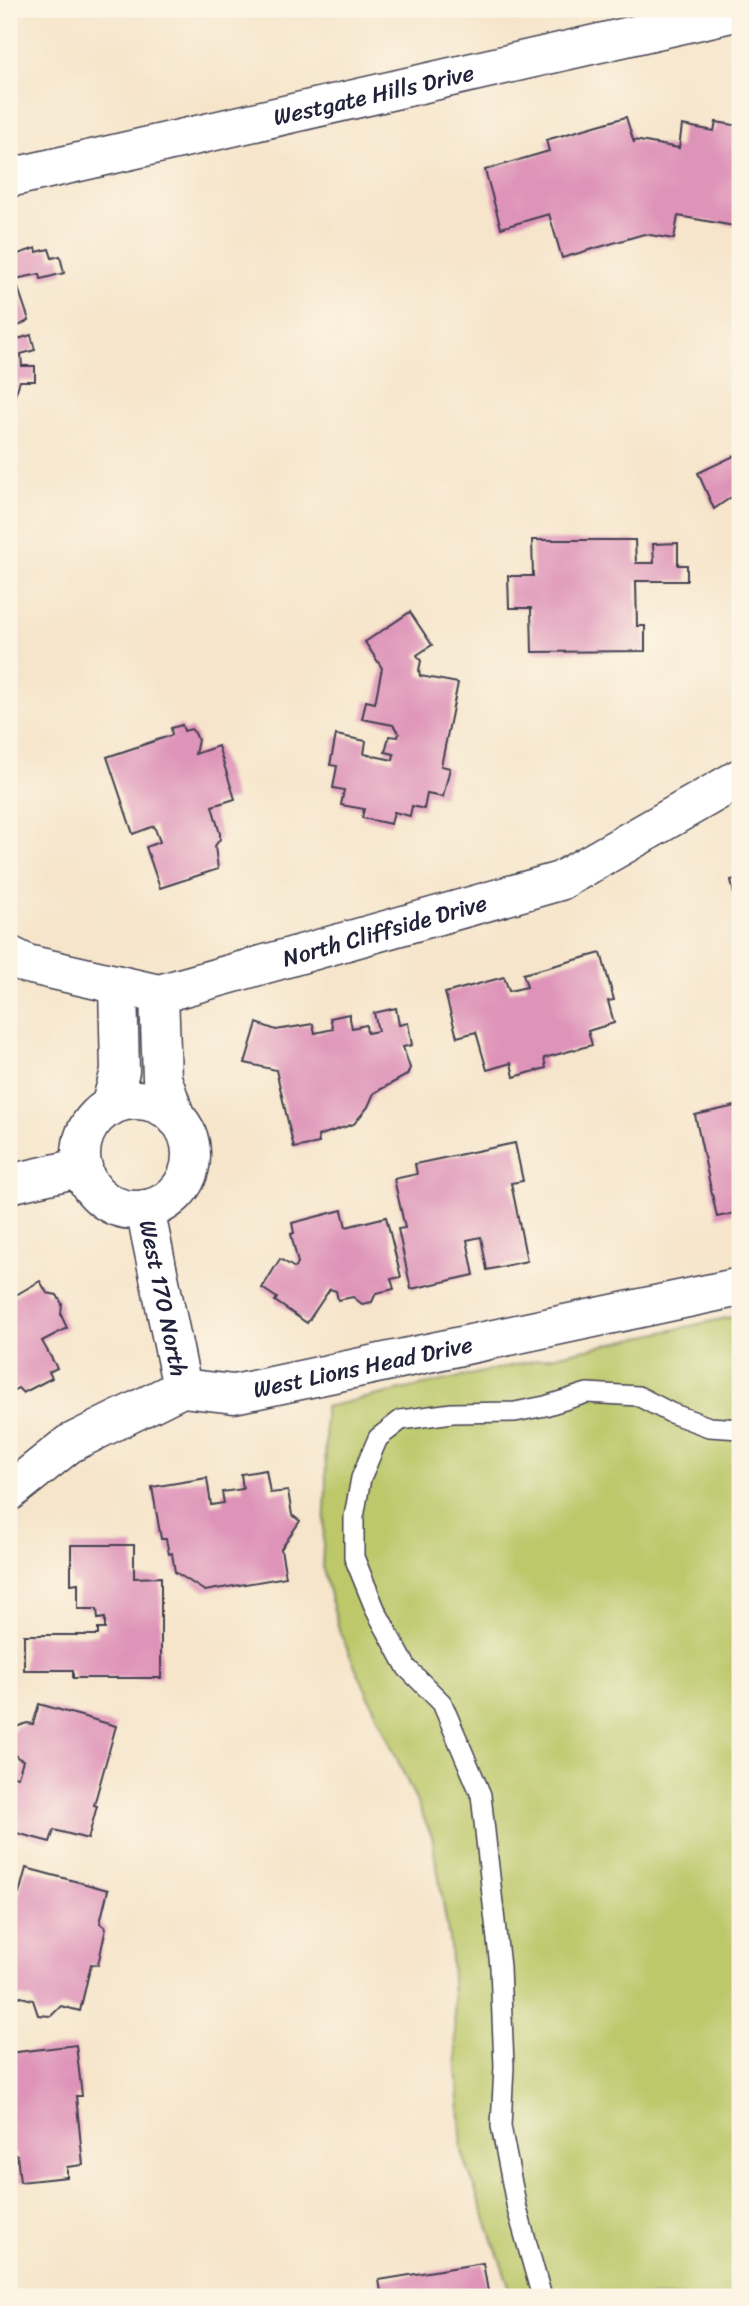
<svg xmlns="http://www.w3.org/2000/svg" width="749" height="2306" font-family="Sriracha,sans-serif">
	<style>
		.green { fill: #bcc86a; stroke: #6f7552; stroke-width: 2 }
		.building { fill: #de93b8 }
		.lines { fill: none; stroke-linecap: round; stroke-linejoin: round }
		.lane-casing { stroke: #423f51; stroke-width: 22 }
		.street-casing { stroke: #423f51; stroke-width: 41 }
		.lane { stroke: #fff; stroke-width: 19 }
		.street { stroke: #fff; stroke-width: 38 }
		.labels { text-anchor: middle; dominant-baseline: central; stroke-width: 5; stroke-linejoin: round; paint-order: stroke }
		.street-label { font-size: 23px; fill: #22223b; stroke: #fcf5e5 }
	</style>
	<rect width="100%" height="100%" fill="#fcf5e5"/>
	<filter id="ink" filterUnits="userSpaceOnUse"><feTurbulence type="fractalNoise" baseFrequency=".0143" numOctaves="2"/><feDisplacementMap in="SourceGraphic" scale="14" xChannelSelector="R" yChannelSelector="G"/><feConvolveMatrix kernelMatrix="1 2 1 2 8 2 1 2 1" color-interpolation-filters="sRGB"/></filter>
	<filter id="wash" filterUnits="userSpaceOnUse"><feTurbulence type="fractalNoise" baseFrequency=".00686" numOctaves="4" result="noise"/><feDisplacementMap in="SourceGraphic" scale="28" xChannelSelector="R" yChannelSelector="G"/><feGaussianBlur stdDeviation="1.57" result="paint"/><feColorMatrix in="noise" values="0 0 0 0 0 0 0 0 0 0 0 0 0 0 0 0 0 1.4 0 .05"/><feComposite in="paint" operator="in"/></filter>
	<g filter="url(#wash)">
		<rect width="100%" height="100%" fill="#f6e5cb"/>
		<path class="green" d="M740,1315v982h-227l-51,-145 -12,-207 -18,-109 -92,-203 -18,-67 4,-75 -1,-84z"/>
		<g id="blocks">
			<g class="building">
				<path d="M626,117l8,26v-3l45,8 3,-23 32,6 2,-9 24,4v101l-62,-11 -4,23 -30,-5 -82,24 -13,-44 -48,14 -16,-58 64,-19 -3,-11z"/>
				<path d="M36,248l1,4 12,-3 3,9 8,-2 4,17 -23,6 -1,-5 -25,5 14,41 -14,8 3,11 13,-4 4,15 -14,4 1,12h13v15h-15l-8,23 -3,-2v-145z"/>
				<path d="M740,453v38l-26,18 -16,-36z"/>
				<path d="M532,540h103l1,23h18l-1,-19 25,-1v22h9v16h-51l1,45h8v25l-113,1 -1,-44h-22l-1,-32h25z"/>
				<path d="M410,612l22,33 -15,10 4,6 -2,9 1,6 38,7 -17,83 9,2 -7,29 -16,-3 -3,15 -12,-3 -2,10 -16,-4 -3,12 -29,-6 2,-9 -23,-4 3,-15 -11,-2 4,-22 -7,-1 6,-30 30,6 -2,13 29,6 1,-6 -9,-2 4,-16 9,1 1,-4 -6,-8 -31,-6 4,-18 9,2 7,-35 -17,-26z"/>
				<path d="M182,725l2,6 7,-2 4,4 3,7 -3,14 23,-8 17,53 -23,7 8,28v5l-5,7 3,23 -58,19 -14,-41 14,-5 -6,-16 -21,8 -26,-77 65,-22 -1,-7z"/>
				<path d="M740,878v41h-1l-8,-39z"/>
				<path d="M601,953l13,47 -6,1 6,22 -26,8 4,14 -48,13 2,10 -32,9 -3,-14 -24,7 -11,-38 -19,5 -12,-44 59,-16 5,14 18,-4 -4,-13z"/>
				<path d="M396,1008l3,17 9,-2 4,22 -9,2 7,21 -3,7 -33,18 -6,14 -14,17 -36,12 1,7 -25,5 -18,-78 -31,-7 12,-40 19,7 37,-6 2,9 18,-4 -3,-11 19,-4 3,14 14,-3 1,8 11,-2 -4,-18z"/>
				<path d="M740,1105v107l-23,5 -22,-102z"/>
				<path d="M515,1143l8,38 -12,2 16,78 -40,9 -6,-33 -14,3 7,35 -63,14 -13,-60 7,-1 -11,-49 23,-5 -2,-10z"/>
				<path d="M342,1210l4,17 40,-10 15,60 -10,2 3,10 -18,4 -4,9 -10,2 -9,-7 -15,3 -2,-9 -6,-2 -23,34 -32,-22 2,-3 -15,-10 18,-29 15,9 3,-5 -7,-29 3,-1 -2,-10z"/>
				<path d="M40,1281l7,12 10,2 5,9 -1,11 6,13 -25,13 15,27 -8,4 3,6 -29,15 -5,-5 -9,5v-94z"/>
				<path d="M266,1470l4,23 18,-2 4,24 8,6 -19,28 5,28 -81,14 -30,-19 -3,-19 -3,1 -3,-15h-5l-9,-52 55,-9 4,27 13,-2 -2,-11 21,-3 -2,-15z"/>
				<path d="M71,1545h63v33l27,-1v101h-88v-8h-49v-35h74v-6h7v-11l-7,1 -1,-10h-19v-26l-7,1z"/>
				<path d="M39,1704l77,22 -22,79 3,1 -9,33 -34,-9 -4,12 -41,-11v-56l9,2 5,-17 -5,-2 -8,-9 -1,-12 7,-10 11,-4 6,1z"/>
				<path d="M26,1868l82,22 -8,33 6,5 -8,37 -7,-1 -11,47 -19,-5 -10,10 -13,-1 -5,-15 -20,-5 -4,14v-116l10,1z"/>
				<path d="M76,2045l6,51h-6l7,69 -16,2v10l-47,5 -3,-27 -7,-3 -1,-5v-94z"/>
				<path d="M483,2263l6,34h-107l-3,-17z"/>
			</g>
		</g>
	</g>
	<g filter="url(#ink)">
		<use href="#blocks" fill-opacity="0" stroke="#423f51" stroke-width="2"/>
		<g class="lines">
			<defs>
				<path id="lane" d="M542,2297l-25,-88 -16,-83 3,-60 -4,-99 -19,-172 -39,-92 -35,-35 -31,-57 -22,-54v-40l7,-39 17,-40 23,-18 51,-7 63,-1 30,-6 42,-13 51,3 33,17 38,14 31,2"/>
				<g id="street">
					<path id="s1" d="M9,178l731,-167"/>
					<path id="s2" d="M9,955l18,9 132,30 401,-113 180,-103"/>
					<path d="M159,994l3,84 14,40"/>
					<circle cx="136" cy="1155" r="55"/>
					<path d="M110,1107l10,-36 -2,-86"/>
					<path d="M9,1184l74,-17"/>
					<path id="s3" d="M145,1209l37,179"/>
					<path id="s4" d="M9,1492l60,-48 113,-56 52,6 506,-107"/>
				</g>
			</defs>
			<use href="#lane" class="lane-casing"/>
			<use href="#street" class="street-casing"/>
			<use href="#lane" class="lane"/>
			<use href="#street" class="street"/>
		</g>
	</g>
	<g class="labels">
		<g class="street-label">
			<text stroke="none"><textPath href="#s1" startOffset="374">Westgate Hills Drive</textPath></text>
			<text stroke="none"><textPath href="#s2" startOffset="390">North Cliffside Drive</textPath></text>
			<text stroke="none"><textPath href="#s3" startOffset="91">West 170 North</textPath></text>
			<text stroke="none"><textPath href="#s4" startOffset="387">West Lions Head Drive</textPath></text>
		</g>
	</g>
	<rect width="749" height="2306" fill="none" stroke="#fcf5e5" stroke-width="35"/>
</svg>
